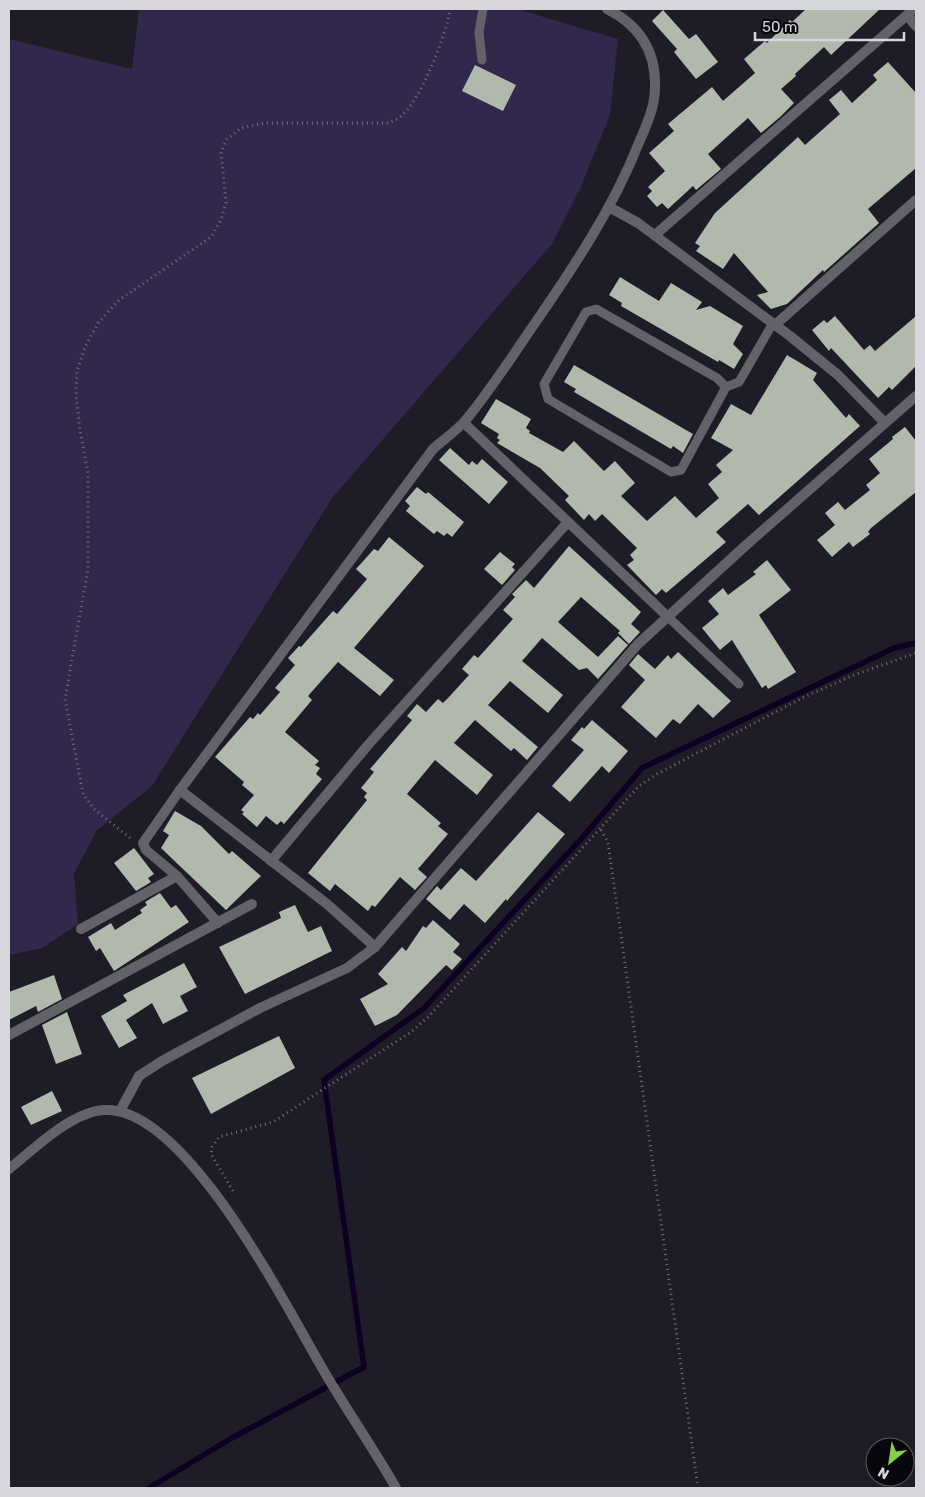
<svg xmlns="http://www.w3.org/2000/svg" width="925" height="1497" font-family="Rubik,sans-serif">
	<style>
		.green { fill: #32284c }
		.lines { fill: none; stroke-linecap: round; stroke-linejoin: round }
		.stream { stroke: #0d0023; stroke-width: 5.5 }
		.building { fill: #b1b9ac }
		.path { stroke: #73717a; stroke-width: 3; stroke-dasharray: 1 4; stroke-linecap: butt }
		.service { stroke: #636268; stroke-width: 9 }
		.minor { stroke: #636268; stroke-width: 10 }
		.tertiary { stroke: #636268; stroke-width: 10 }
	</style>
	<rect width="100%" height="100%" fill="#1e1c26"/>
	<path class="green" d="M139,9h378l101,30 -8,76 -30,74 -28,55 -219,253 -181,289 -55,44 -23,44 4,50 -36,24 -33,7v-916l123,30z"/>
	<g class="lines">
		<path class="stream" d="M149,1488l81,-49 134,-72 -40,-287 100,-72 158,-170 60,-70 252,-120 22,-5"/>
	</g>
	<g class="building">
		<path d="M806,9h74l-49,46 -7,-8 -29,27 1,2 -15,13 13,14 -14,14 -19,16 -13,-15 -40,36 13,15 -25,21 -3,-4 -25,23 -6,-6 -5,4 -10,-11 5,-5 -4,-4 17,-16 -16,-18 25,-22 -6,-7 44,-37 11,14 32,-28 -11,-14 21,-18 2,2 23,-23 2,2z"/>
		<path d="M663,10l26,29 7,-5 22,28 -22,17 -22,-27 3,-3 -25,-28z"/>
		<path d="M888,62l28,31v75l-48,41 11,14 -55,49 -1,-2 -36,34 -16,5 -14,-14 11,-3 -34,-39 -11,16 -27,-18 4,-5 -5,-3 20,-30 83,-76 7,8 35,-31 -11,-14 12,-10 11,13 25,-23 -4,-5z"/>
		<path d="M475,65l41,20 -13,26 -41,-20z"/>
		<path d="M620,277l39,24 12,-18 31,19 -6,8 14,-4 33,20 -10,18 10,10 -9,15 -15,-9 -1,2 -97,-56 1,-3 -13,-8z"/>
		<path d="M835,316l29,34 6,-5 5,6 41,-35v50l-24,24 -3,-3 -11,11 -47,-50 -2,3 -17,-21 12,-10 3,3z"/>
		<path d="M787,355l30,18 -4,7 33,38 3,-4 11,12 -101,89 -11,-11 -32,28 10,10 -60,51 -4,-4 -6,6 -29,-30 7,-5 -4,-5 7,-7 -35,-34 -7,7 -6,-7 -5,6 -19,-20 4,-4 -29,-28 -43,-25 3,-3 -3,-2 2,-4 -18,-11 15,-24 35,20 -5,9 4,3 -1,2 34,19 11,-11 30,30 11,-10 20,22 -14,13 26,25 28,-25 21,22 23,-20 -11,-14 14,-12 -6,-7 17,-15 -22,-12 20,-34 20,11z"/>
		<path d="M574,365l119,69 -10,19 -10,-7 -2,3 -97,-57 2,-3 -12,-7z"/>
		<path d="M905,427l11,14v51l-45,36 -3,4 2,2 -17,13 -4,-5 -17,15 -15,-17 18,-15 -10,-12 13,-11 7,8 25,-20 -4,-5 14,-12 -11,-14 24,-20 -1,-2z"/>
		<path d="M450,448l19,17 3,-4 5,4 5,-6 26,23 -19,22 -50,-44z"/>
		<path d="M417,487l9,7 2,-2 36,30 -12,15 -5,-4 -3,3 -7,-5 -3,3 -28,-23 4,-5 -5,-5z"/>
		<path d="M389,537l35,29 -70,82 40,32 -14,16 -42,-34 -30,34 4,4 -27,32 34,29 -4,4 5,3 -4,6 6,5 -38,45 -3,-3 -4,4 -11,-9 -9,11 -15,-13 2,-2 -3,-2 13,-15 -12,-10 2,-3 -29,-25 35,-40 3,2 5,-6 2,2 20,-23 -5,-4 20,-23 -7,-7 11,-12 2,1 32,-36 4,3 30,-35 -11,-10 18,-20 4,2z"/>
		<path d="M569,546l72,66 -10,12 9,8 -11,12 -11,-11 2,-2 -39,-34 -23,25 40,35 20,-21 10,9 -30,34 -11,-11 -8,2 -37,-32 -20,23 41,34 -15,18 -38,-32 -22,24 50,42 -11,13 -13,-12 -3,3 -36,-31 -21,23 39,32 -16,20 -42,-35 -28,34 34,29 -3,3 10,8 -30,35 9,8 -12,13 -15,-13 -25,30 -3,-2 -4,6 -33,-27 -5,7 -22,-18 59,-73 -3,-3 3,-4 -6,-5 13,-16 -4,-3 42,-49 -5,-4 10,-12 9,8 12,-13 5,4 6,-6 20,-22 -7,-6 12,-14 4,3 35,-39 -10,-9 12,-13 -3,-3 14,-14 8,8z"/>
		<path d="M500,552l15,12 -3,3 3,3 -13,15 -18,-16z"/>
		<path d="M767,560l24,30 -32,25 37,57 -28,17 -2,-4 -4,3 -30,-48 -12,10 -18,-22 17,-14 -11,-13 15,-13 5,7 28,-21 -3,-2z"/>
		<path d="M678,652l53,49 -18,17 -15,-14 -18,20 -7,-5 -17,19 -35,-31 24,-27 -16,-15 9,-11 17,15 13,-14 3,4z"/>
		<path d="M592,720l36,31 -19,22 -7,-7 -32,36 -18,-16 32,-36 -13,-10 11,-13 2,2z"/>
		<path d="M175,811l26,15 28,28 3,-3 29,25 -35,34 -65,-62 8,-13 -6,-4z"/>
		<path d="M538,812l27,22 -58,67 -1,-2 -21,24 -21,-19 -14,16 -24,-21 11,-13 4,4 20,-22 15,13z"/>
		<path d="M134,848l20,26 -6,4 3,4 -15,9 -22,-28z"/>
		<path d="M160,893l11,15 5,-3 13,17 -75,49 -14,-23 -4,3 -8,-14 23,-14 4,7 27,-17 -2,-3 7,-5 -2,-3z"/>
		<path d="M295,905l13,27 13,-6 11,25 -87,43 -26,-47 62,-29 -2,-6z"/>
		<path d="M433,920l27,24 -7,8 9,7 -10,11 -6,-5 -49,50 -22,11 -15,-27 28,-15 -10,-10 24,-27 4,4 17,-25 3,2z"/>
		<path d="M184,963l13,24 -17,9 8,15 -25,13 -11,-21 -26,17 11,18 -18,10 -18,-32 26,-15 -4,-6z"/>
		<path d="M54,975l8,24 -24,13 -2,-6 -27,14v-28z"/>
		<path d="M67,1012l15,42 -26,10 -14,-39z"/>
		<path d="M279,1036l16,32 -84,46 -19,-36z"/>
		<path d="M52,1091l10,20 -31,14 -10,-18z"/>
	</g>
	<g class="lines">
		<g class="path">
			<path d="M601,830l7,12 90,646"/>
			<path d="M130,838l-36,-29 -11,-15 -18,-95 23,-130v-96l-8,-42 -4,-37 1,-23 8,-24 13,-24 21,-23 92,-63 10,-17 5,-17 -5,-51 6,-13 14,-11 23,-5h124c5,-2 11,-4 14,-8 19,-15 45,-82 48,-106"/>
			<path d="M233,1191l-22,-37 1,-7 7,-10 54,-15 138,-90 17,-15 211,-231 18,-12 147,-77 50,-22 62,-22"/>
		</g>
		<g class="service">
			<path d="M482,60l-3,-28 4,-23"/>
			<path d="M726,387l-9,-9 -121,-69 -10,3 -42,72 4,15 123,73 10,-2 45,-83 13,-5 34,-59"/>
			<path d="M667,616l72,68"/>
		</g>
		<g class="minor">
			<path d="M907,15l9,11"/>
			<path d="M609,207l29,16 152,113 48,39 47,48"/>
			<path d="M655,235l259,-226"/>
			<path d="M775,325l141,-125"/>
			<path d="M464,423l203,193"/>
			<path d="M180,790l-37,53 3,7 31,26 41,47"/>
			<path d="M271,861l97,-116 200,-223"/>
			<path d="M81,929l96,-53"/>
			<path d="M375,947l-48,-43 -147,-114 253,-341c10,-9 23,-18 32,-28 25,-30 46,-63 68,-95 40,-58 79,-116 105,-181 8,-19 17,-37 17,-58 1,-36 -16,-62 -48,-78"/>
			<path d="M9,1035l243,-131"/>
			<path d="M120,1111l19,-35 23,-15 98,-53 87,-40 28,-21 263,-303 106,-97 172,-151"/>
		</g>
		<path class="tertiary" d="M9,1169c25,-20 62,-57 95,-59 83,-5 186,205 224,268 22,37 47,73 68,110"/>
	</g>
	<rect width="925" height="1497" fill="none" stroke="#d8d6dd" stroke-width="20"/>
	<g transform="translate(890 1462) rotate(210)"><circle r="24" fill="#08070b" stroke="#5b5a5f"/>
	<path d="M0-4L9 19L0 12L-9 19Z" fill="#87cf4a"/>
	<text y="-8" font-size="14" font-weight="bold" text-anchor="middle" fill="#d8d6dd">N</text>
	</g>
	<path d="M755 32v8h149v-8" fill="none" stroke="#d8d6dd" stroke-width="2.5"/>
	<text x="762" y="32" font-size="15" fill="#d8d6dd" stroke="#08070b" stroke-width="4" paint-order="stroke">50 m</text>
</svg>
